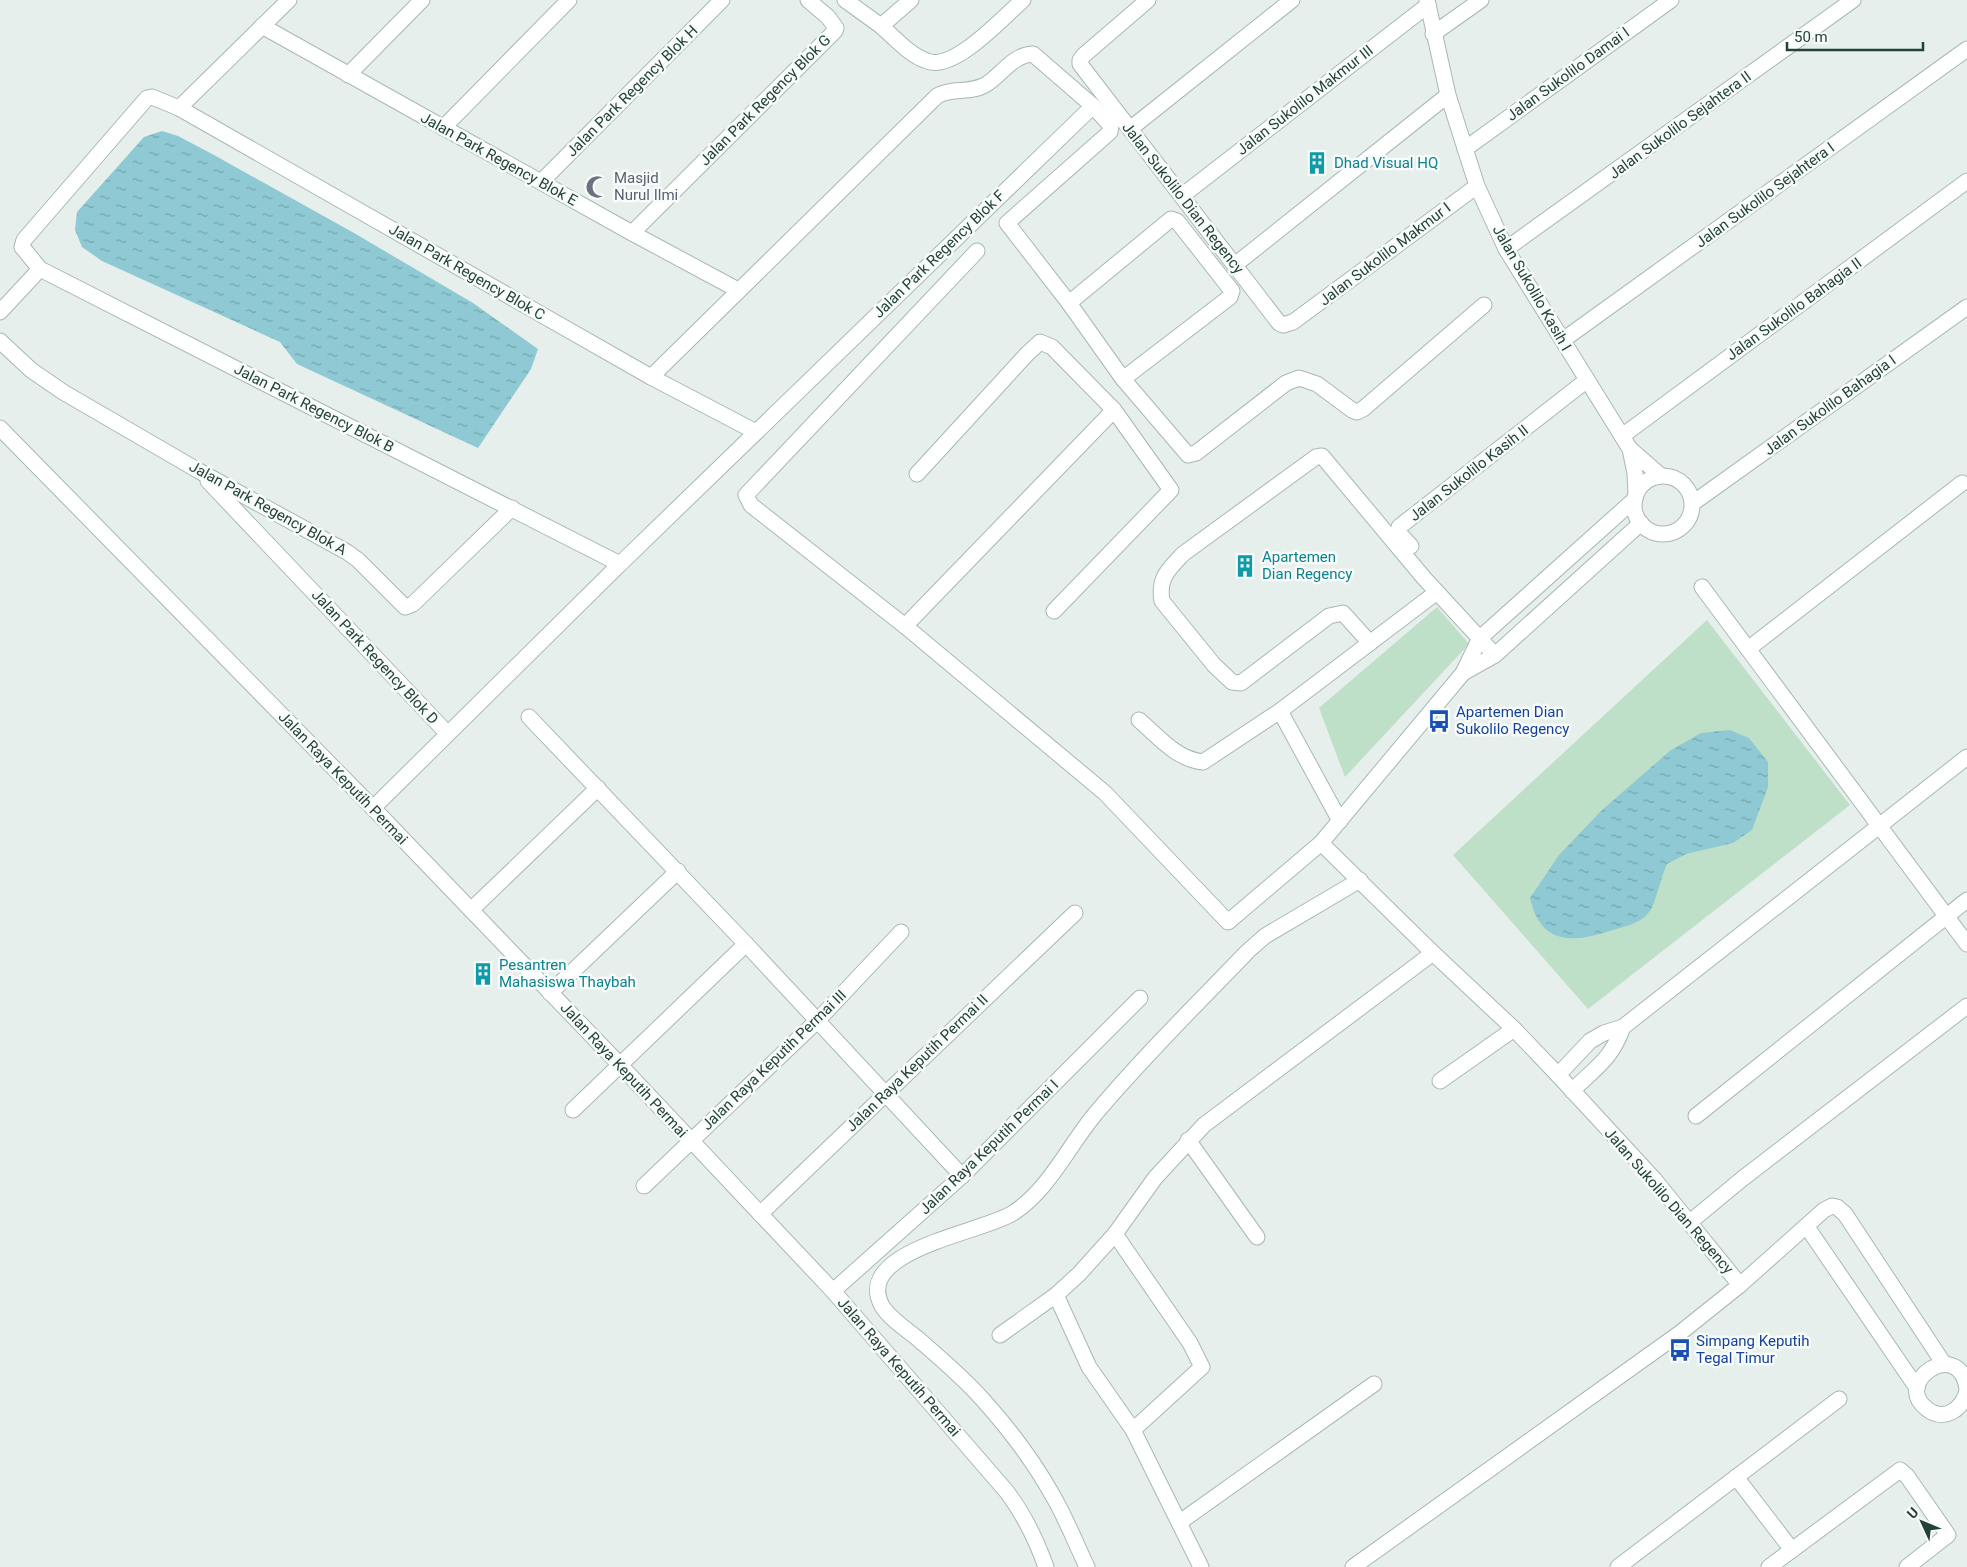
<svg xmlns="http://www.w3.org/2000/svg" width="1967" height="1567" font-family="Roboto,sans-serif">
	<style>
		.park { fill: #bfe0c8 }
		.water { fill: url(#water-ripples) }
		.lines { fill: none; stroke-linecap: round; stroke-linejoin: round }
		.minor-casing { stroke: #a8b8b2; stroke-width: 17 }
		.minor { stroke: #fff; stroke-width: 15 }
		.labels { text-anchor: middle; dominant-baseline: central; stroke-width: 5; stroke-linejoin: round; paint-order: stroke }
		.street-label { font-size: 15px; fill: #24423a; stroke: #f7fbf9 }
		.culture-label { font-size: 15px; fill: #0d838f; stroke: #f7fbf9; text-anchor: start }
		.worship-label { font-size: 15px; fill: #5b616d; stroke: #f7fbf9; text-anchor: start }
		.transit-label { font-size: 15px; fill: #164399; stroke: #f7fbf9; text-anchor: start }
	</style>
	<defs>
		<pattern id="water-ripples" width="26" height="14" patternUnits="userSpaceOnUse" patternTransform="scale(1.25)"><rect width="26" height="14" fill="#8ec9d4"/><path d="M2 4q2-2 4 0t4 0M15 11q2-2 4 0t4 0" fill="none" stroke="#74a5ad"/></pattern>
	</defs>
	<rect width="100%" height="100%" fill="#e6efeb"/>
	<g class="park">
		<path d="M1437,607l32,37 -124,133 -26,-69z"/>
		<path d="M1707,620l143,185 -262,204 -135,-154z"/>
	</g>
	<g class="water">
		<path d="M162,131l16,5 36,19 140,78 119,70 65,46 -7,20 -53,79 -181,-84 -17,-22 -178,-81 -20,-14 -7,-17 2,-18 67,-75z"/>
		<path d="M1730,730l19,8 19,24v25l-16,43 -19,13 -47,11 -19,10c-6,13 -11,38 -17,47 -8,12 -24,15 -37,19 -40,13 -72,16 -83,-32l29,-43 43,-45 69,-60 30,-17z"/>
	</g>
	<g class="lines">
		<defs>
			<g id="minor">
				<path d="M289,0l-110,108 472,269 105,55"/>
				<path d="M845,0l36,26 30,-26"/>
				<path d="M1148,0l-64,55 -4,5v4l199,259 4,2 10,-3 184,-136"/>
				<path d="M1427,0l21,95 29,91 29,63 124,200 5,24 1,22"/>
				<path d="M262,26l370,207 106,57"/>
				<path d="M881,26c14,12 28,29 46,35 27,11 76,-44 96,-61"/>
				<path d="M1433,34l48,-34"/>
				<path d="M348,75l74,-75"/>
				<path d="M179,108l-27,-11 -5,1 -123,142 -2,7 18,22 580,295 473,-458 18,20 -1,6 -103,91 62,80 54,76 65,76 8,-2 90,-70 13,-5 18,6 35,26 5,2 6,-3 121,-104"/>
				<path d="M443,128l126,-128"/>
				<path d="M1130,129l162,-129"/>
				<path d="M1465,149l206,-149"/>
				<path d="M541,182l181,-182"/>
				<path d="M1183,195l245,-190"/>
				<path d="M632,233l203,-202 1,-3 -8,-11 -20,-17"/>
				<path d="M1506,249l347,-249"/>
				<path d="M977,251l-231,244 5,10 154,121 200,167 123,129 93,-79 142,-170 17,-35 155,-139"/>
				<path d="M1236,264l212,-169"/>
				<path d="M1069,303l102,-84 6,2 55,70 -2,6 -107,82"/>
				<path d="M0,312l40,-43"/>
				<path d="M1563,340l404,-291"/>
				<path d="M0,341l31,29 32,22 136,79 148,81 11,8 47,47 8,-3 99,-96"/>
				<path d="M651,377l286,-281c15,-9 32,-2 48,-11 17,-10 27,-30 48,-31l60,52"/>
				<path d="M0,428l373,380 247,257 213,226 174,201c18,24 29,47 39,75"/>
				<path d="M1622,436l345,-255"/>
				<path d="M1630,449l31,27"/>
				<path d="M917,474l110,-120 13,-12 12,5 62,63 57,80 -117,121"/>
				<circle cx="1663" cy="505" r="29"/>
				<path d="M208,481l239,252"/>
				<path d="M1693,503l274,-196"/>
				<path d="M1411,546l-13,-14 1,-5 188,-147"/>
				<path d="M1702,587l265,357"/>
				<path d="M905,626l209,-216"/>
				<path d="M1370,643l-27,-30 -14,3 -88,67 -9,-1 -18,-17 -52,-64c-4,-23 6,-31 21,-47l133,-97 6,-1 102,122 71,77"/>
				<path d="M1748,649l214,-166"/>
				<path d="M1463,673l32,-18 146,-132"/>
				<path d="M529,717l217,227 216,232"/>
				<path d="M1139,720c20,17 37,39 64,42l77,-51"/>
				<path d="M373,808l247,-244"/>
				<path d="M1340,821l-60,-110 157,-119"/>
				<path d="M1321,843l112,110 81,76 44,46 96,104 86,106 -60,48 -327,234"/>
				<path d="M471,910l127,-122"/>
				<path d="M550,993l128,-122"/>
				<path d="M1558,1075l32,-34 14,-8 19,-6 344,-270"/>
				<path d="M1440,1081l74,-52"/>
				<path d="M1572,1091c24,-24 39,-31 51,-64"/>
				<path d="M573,1110l173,-166"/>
				<path d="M1696,1116l271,-216"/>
				<path d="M1188,1140l69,97"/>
				<path d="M644,1186l174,-166 83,-88"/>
				<path d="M760,1214l315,-301"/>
				<path d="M1690,1222l52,-43 225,-173"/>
				<path d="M1807,1227l110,161"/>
				<path d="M1115,1234l75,109 12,24 -69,63"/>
				<path d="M1740,1285l84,-75 8,-4 5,1 8,7 99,150"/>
				<path d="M833,1291l129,-115 178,-178"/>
				<path d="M1056,1295l33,72 44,63 68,137"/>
				<path d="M1000,1335l56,-40 23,-21 36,-40 40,-56 49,-53 229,-172"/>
				<path d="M1967,1389c-7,-53 -76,-7 -40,20 17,13 35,1 40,-18"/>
				<path d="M1736,1477l56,73"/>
				<path d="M1180,1522l194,-138"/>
				<path d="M1087,1567c-11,-23 -21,-49 -34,-71 -19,-34 -43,-66 -69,-95 -20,-23 -44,-43 -67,-63 -11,-9 -27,-19 -35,-32 -30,-56 103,-74 131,-93 36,-23 56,-68 83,-100 48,-57 101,-109 152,-162l17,-15 95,-56"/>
				<path d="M1618,1567l221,-168"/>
				<path d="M1769,1567l131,-97 7,6 41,59 -41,32"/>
			</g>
		</defs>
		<use href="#minor" class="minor-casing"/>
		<use href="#minor" class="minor"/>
	</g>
	<defs>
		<symbol id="building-bare" viewBox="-9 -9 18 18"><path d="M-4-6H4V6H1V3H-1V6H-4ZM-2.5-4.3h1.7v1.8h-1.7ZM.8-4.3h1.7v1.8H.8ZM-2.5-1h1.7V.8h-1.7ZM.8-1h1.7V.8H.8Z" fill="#0f9aa8" stroke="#f7fbf9" stroke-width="2.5" paint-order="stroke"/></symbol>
		<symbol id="mosque-bare" viewBox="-9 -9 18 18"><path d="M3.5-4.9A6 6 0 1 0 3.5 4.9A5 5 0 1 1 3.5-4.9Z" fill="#6b7280" stroke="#f7fbf9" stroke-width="2.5" paint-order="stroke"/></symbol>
		<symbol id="bus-bare" viewBox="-9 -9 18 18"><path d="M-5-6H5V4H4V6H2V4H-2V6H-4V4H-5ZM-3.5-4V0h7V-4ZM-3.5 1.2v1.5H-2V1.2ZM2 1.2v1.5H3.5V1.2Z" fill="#1a4fb4" stroke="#f7fbf9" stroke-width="2.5" paint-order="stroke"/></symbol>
	</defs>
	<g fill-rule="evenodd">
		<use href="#building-bare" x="1301" y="147" width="32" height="32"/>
		<use href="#mosque-bare" x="581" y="171" width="32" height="32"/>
		<use href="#building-bare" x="1229" y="550" width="32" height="32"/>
		<use href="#bus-bare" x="1423" y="705" width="32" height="32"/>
		<use href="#building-bare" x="467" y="958" width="32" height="32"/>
		<use href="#bus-bare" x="1664" y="1334" width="32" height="32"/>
	</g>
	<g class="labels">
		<g class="street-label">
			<text transform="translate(1568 74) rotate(-36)">Jalan Sukolilo Damai I</text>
			<text transform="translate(632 91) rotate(-45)">Jalan Park Regency Blok H</text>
			<text transform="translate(765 100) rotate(-45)">Jalan Park Regency Blok G</text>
			<text transform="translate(1305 100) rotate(-38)">Jalan Sukolilo Makmur III</text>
			<text transform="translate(1680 125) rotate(-36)">Jalan Sukolilo Sejahtera II</text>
			<text transform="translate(499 159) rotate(29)">Jalan Park Regency Blok E</text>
			<text transform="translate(1765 195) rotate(-36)">Jalan Sukolilo Sejahtera I</text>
			<text transform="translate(1183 198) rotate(52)">Jalan Sukolilo Dian Regency</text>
			<text transform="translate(939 254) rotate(-44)">Jalan Park Regency Blok F</text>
			<text transform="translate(1385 254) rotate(-37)">Jalan Sukolilo Makmur I</text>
			<text transform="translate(467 272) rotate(30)">Jalan Park Regency Blok C</text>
			<text transform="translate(1532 288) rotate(60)">Jalan Sukolilo Kasih I</text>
			<text transform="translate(1794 309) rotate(-36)">Jalan Sukolilo Bahagia II</text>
			<text transform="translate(1830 405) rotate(-36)">Jalan Sukolilo Bahagia I</text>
			<text transform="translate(314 408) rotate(27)">Jalan Park Regency Blok B</text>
			<text transform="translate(1469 473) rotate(-38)">Jalan Sukolilo Kasih II</text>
			<text transform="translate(268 508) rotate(29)">Jalan Park Regency Blok A</text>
			<text transform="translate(375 657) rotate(47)">Jalan Park Regency Blok D</text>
			<text transform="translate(343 778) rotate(46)">Jalan Raya Keputih Permai</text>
			<text transform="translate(774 1060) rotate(-44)">Jalan Raya Keputih Permai III</text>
			<text transform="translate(917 1063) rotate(-44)">Jalan Raya Keputih Permai II</text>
			<text transform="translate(624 1070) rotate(47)">Jalan Raya Keputih Permai</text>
			<text transform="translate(989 1147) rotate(-44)">Jalan Raya Keputih Permai I</text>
			<text transform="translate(1669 1201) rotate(49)">Jalan Sukolilo Dian Regency</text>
			<text transform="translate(899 1367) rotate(49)">Jalan Raya Keputih Permai</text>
		</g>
		<g class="culture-label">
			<text x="1334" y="163">Dhad Visual HQ</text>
			<text x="1262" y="557">Apartemen<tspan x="1262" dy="17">Dian Regency</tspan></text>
			<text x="499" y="965">Pesantren<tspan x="499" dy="17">Mahasiswa Thaybah</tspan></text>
		</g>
		<g class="worship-label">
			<text x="614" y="178">Masjid<tspan x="614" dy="17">Nurul Ilmi</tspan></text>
		</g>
		<g class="transit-label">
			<text x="1456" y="712">Apartemen Dian<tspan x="1456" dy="17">Sukolilo Regency</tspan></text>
			<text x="1696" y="1341">Simpang Keputih<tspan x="1696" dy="17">Tegal Timur</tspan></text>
		</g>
	</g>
	<g transform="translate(1922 1522) rotate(314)" stroke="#f7fbf9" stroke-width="4" paint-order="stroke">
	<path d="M0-4L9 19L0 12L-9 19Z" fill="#24423a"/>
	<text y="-8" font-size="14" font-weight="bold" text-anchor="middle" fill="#24423a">U</text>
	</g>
	<path d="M1787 42v8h136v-8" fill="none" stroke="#24423a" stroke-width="2.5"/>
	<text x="1794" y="42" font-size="15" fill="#24423a" stroke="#f7fbf9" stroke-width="4" paint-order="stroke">50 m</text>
</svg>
